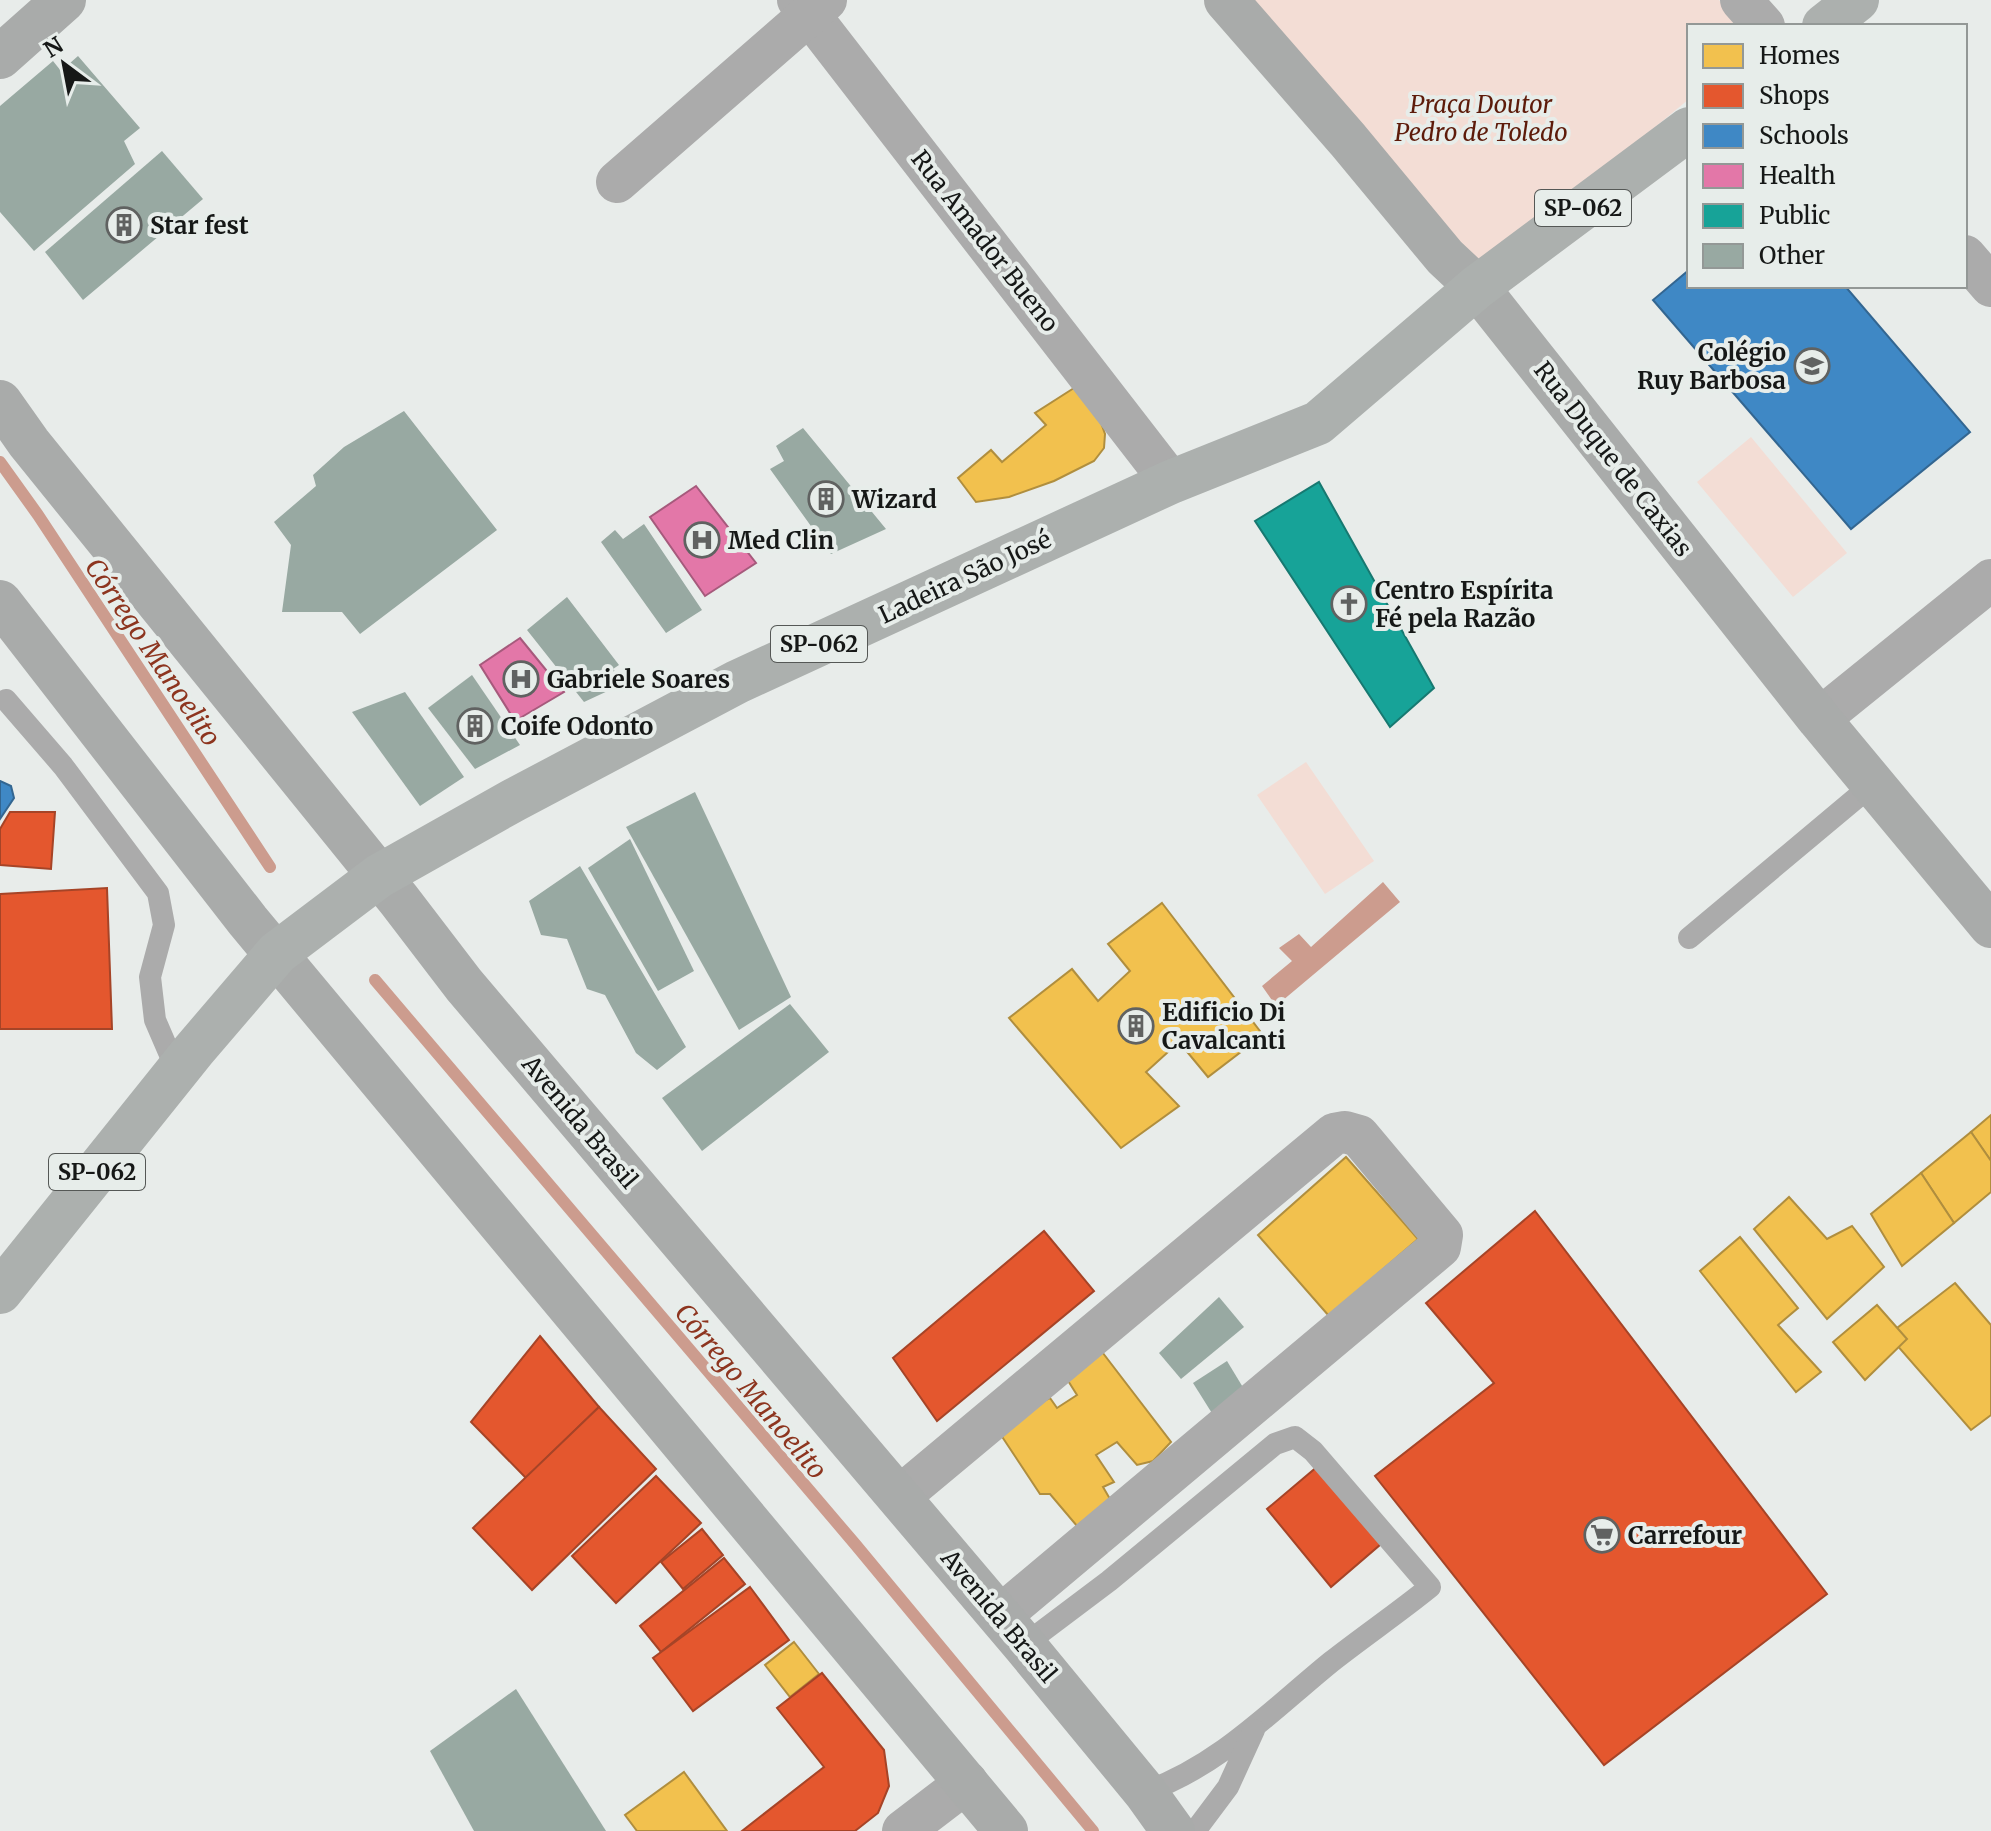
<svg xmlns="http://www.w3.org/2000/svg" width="1991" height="1831" font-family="Merriweather,serif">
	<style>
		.green { fill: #f3ddd5 }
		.water { fill: #cc9c8e }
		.homes { fill: #f2c14e; stroke: #b08e3e; stroke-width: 2 }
		.shops { fill: #e4572e; stroke: #a64427; stroke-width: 2 }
		.schools { fill: #3f88c5; stroke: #336691; stroke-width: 2 }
		.health { fill: #e377a8; stroke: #a65a7c; stroke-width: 2 }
		.public { fill: #17a398; stroke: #177971; stroke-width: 2 }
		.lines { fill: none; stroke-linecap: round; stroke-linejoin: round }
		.stream { stroke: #cc9c8e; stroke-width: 12 }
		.building { fill: #98a9a2 }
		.lane { stroke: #ababab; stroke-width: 22 }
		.street { stroke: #ababab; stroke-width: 42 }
		.secondary { stroke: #a9abaa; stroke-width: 44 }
		.primary { stroke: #acb0ae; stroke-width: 44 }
		.labels { text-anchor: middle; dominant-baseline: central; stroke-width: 8; stroke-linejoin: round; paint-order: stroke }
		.shield { fill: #e7edea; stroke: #555856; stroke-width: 2 }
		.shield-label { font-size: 22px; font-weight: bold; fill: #161817 }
		.park-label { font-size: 24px; font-style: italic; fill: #5d1b0a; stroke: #e7edea }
		.poi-label { font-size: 24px; font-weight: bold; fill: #161817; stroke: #e7edea; text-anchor: start }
		.street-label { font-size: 24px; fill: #161817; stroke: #e7edea }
		.water-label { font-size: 26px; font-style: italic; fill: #8d351f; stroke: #e7edea }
	</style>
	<rect width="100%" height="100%" fill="#e8ecea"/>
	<g class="green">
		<path d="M1227,0h492l22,26h-52v73l-221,183z"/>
		<path d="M1751,437l96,116 -54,44 -96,-115z"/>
		<path d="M1306,762l68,99 -49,33 -68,-99z"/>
	</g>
	<path class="water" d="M1383,882l17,20 -124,104 -14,-20 30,-25 -13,-13 20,-14 12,13z"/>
	<g class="homes">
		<path d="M1074,388l26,32 5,14 -1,14 -10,13 -40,20 -45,16 -33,5 -18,-24 33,-28 11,12 44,-37 -11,-12z"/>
		<path d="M1162,903l101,132 -55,42 -29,-35 -33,30 33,34 -58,42 -112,-130 63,-49 26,32 32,-30 -22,-27z"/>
		<path d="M1991,1115v46l-20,-29z"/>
		<path d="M1971,1132l20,29v31l-37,31 -33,-50z"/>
		<path d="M1346,1157l72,82 -89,77 -71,-81z"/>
		<path d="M1921,1173l33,50 -52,43 -31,-52z"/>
		<path d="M1789,1197l38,42 25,-13 32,41 -57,52 -73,-90z"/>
		<path d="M1740,1237l58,71 -20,17 43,47 -25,20 -96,-121z"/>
		<path d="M1955,1283l36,42v90l-20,15 -83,-95z"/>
		<path d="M1877,1305l30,34 -42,41 -32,-38z"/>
		<path d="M1096,1344l75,98 -18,19 -16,4 -20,-23 -21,13 18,27 -11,5 7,12 -33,27 -27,-32h-10l-47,-71 57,-25 7,10 20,-13 -12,-19z"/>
		<path d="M794,1642l25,32 -29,23 -25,-32z"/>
		<path d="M684,1772l43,59h-90l-12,-16z"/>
	</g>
	<g class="shops">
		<path d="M10,812h45l-4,57 -51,-4v-36z"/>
		<path d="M107,888l5,141h-112v-135z"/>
		<path d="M1535,1211l292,383 -223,171 -229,-289 119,-93 -68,-80z"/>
		<path d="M1044,1231l50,60 -157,130 -44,-63z"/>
		<path d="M540,1336l59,71 -73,71 -55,-56z"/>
		<path d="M599,1407l57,62 -124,121 -59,-62z"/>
		<path d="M1318,1466l63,78 -50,43 -64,-78z"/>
		<path d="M656,1476l45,47 -85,80 -44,-47z"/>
		<path d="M702,1529l21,26 -40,34 -22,-27z"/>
		<path d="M724,1558l21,26 -84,68 -21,-26z"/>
		<path d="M750,1587l39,53 -96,71 -40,-53z"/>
		<path d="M822,1673l62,77 5,36 -11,27 -23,18h-113l82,-64 -47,-59z"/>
	</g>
	<g class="schools">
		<path d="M1689,270v16h156l125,146 -119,97 -198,-229z"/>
		<path d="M0,781l11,5 3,12 -14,21z"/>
	</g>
	<g class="health">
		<path d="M696,486l60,77 -51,33 -55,-79z"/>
		<path d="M520,638l44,54 -49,29 -35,-56z"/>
	</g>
	<path class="public" d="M1319,482l115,206 -44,39 -135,-206z"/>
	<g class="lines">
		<g class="stream">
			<path d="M0,462l38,53 232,352"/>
			<path d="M375,980l480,564 238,287"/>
		</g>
	</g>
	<g class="building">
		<path d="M78,56l62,72 -16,13 11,23 -101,87 -34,-39v-106l53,-45 8,10z"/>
		<path d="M162,151l41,48 -120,101 -38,-48z"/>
		<path d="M404,411l93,119 -137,104 -18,-22h-60l9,-67 -17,-23 42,-36 -3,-11 31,-28z"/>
		<path d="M803,428l83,101 -55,25 -61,-85 14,-8 -8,-15z"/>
		<path d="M644,524l58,86 -36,23 -65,-91 14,-12 8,9z"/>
		<path d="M567,597l52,68 -6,4 12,14 -41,19 -57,-72z"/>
		<path d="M472,675l48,70 -45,24 -47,-61z"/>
		<path d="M405,692l59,85 -44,29 -68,-94z"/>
		<path d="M695,792l96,205 -52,33 -113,-203z"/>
		<path d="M630,839l64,132 -36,20 -70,-123z"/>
		<path d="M580,866l106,181 -29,23 -21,-17 -31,-58 -18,-6 -20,-50 -26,-4 -12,-34z"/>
		<path d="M790,1004l39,48 -127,99 -40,-53z"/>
		<path d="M1219,1297l25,30 -63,52 -22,-26z"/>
		<path d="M1227,1361l20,33 -32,24 -22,-35z"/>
		<path d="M516,1689l90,142h-132l-44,-80z"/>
	</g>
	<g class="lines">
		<g class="lane">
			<path d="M6,700l57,66 95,127 6,32 -14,52 5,43 22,51"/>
			<path d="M1689,938l184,-154"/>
			<path d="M1024,1645l85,-64 166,-137 20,-7 18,14 117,136c-32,26 -66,49 -99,75 -59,48 -112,104 -186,130"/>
			<path d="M1195,1831l33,-44 26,-57"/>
		</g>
		<g class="street">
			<path d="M798,0l373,482"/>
			<path d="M1741,0l23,26"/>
			<path d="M617,182l209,-182"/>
			<path d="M1965,256l26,30"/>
			<path d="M1819,719l172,-139"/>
			<path d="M899,1497l435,-363 11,-2 14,4 83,99 -2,12 -440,369"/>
			<path d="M903,1831l64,-49"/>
		</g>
		<g class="secondary">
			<path d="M1226,0l122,140 97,117 32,30 342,432 172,207"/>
			<path d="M0,57l64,-57"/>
			<path d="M0,402l29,41 370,457 65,85 560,660 121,147 28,39"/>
			<path d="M0,602l248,319 758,910"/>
		</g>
		<g class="primary">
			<path d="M1824,26l33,-26"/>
			<path d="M0,1292l194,-242 83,-97 102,-77 135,-76 223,-118 434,-200 147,-59 159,-136 212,-158"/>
		</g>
	</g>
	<defs>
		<symbol id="building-ring" viewBox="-11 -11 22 22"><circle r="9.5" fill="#e7edea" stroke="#606261" stroke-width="1.5"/><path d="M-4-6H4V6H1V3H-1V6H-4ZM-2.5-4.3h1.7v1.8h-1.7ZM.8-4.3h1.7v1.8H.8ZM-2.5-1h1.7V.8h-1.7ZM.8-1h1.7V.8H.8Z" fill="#606261"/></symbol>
		<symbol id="school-ring" viewBox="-11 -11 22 22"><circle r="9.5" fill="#e7edea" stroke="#606261" stroke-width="1.5"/><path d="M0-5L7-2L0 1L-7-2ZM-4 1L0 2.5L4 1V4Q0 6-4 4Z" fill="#606261"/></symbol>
		<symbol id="hospital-ring" viewBox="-11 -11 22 22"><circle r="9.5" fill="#e7edea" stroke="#606261" stroke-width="1.5"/><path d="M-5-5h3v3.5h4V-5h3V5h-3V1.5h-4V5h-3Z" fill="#606261"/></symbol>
		<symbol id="church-ring" viewBox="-11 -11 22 22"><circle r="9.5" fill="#e7edea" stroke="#606261" stroke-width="1.5"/><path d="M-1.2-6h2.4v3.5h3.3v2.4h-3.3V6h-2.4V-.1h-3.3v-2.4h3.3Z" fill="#606261"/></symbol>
		<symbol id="supermarket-ring" viewBox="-11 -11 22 22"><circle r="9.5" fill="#e7edea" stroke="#606261" stroke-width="1.5"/><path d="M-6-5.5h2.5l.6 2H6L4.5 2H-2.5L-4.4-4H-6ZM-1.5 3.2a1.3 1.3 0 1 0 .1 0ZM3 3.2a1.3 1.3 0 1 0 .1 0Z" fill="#606261"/></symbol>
	</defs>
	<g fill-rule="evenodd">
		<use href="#building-ring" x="104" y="205" width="40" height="40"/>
		<use href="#school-ring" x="1792" y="346" width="40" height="40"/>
		<use href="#building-ring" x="806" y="479" width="40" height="40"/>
		<use href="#hospital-ring" x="682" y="520" width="40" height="40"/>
		<use href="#church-ring" x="1329" y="584" width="40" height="40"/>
		<use href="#hospital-ring" x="501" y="659" width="40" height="40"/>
		<use href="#building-ring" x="455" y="706" width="40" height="40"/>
		<use href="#building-ring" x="1116" y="1006" width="40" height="40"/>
		<use href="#supermarket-ring" x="1582" y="1515" width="40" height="40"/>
	</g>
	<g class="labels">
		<g class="shield">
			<rect x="1535" y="190" width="96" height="36" rx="6"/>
			<rect x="771" y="626" width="96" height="36" rx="6"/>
			<rect x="49" y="1154" width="96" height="36" rx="6"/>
		</g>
		<g class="shield-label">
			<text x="1583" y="208">SP-062</text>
			<text x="819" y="644">SP-062</text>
			<text x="97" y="1172">SP-062</text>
		</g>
		<g class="park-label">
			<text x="1481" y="104">Praça Doutor<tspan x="1481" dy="28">Pedro de Toledo</tspan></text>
		</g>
		<g class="poi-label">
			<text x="150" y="225">Star fest</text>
			<text x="1786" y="352" text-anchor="end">Colégio<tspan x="1786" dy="28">Ruy Barbosa</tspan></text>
			<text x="852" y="499">Wizard</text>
			<text x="728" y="540">Med Clin</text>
			<text x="1375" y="590">Centro Espírita<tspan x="1375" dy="28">Fé pela Razão</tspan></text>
			<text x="547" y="679">Gabriele Soares</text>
			<text x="501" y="726">Coife Odonto</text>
			<text x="1162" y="1012">Edificio Di<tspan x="1162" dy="28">Cavalcanti</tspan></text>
			<text x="1628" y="1535">Carrefour</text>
		</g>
		<g class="street-label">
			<text transform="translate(985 241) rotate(52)">Rua Amador Bueno</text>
			<text transform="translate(1613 459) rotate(52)">Rua Duque de Caxias</text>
			<text transform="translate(965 577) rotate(-25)">Ladeira São José</text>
			<text transform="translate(580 1122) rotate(50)">Avenida Brasil</text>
			<text transform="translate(999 1616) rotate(50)">Avenida Brasil</text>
		</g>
		<g class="water-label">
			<text transform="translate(153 652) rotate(56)">Córrego Manoelito</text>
			<text transform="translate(751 1391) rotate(50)">Córrego Manoelito</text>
		</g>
	</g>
	<rect x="1687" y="24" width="280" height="264" fill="#e7edea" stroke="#939896" stroke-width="2"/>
	<rect x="1703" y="44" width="40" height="24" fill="#f2c14e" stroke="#939896" stroke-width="2"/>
	<text x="1759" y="64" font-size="24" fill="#161817">Homes</text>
	<rect x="1703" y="84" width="40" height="24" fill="#e4572e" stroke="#939896" stroke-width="2"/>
	<text x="1759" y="104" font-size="24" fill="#161817">Shops</text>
	<rect x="1703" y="124" width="40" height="24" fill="#3f88c5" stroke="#939896" stroke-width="2"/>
	<text x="1759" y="144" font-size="24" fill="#161817">Schools</text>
	<rect x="1703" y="164" width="40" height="24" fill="#e377a8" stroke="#939896" stroke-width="2"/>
	<text x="1759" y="184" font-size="24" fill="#161817">Health</text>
	<rect x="1703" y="204" width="40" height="24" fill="#17a398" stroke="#939896" stroke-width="2"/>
	<text x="1759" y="224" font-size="24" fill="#161817">Public</text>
	<rect x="1703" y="244" width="40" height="24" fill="#98a9a2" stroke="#939896" stroke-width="2"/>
	<text x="1759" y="264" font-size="24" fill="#161817">Other</text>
	<g transform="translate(64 64) rotate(328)" stroke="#e7edea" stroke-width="6" paint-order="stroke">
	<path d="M0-6L14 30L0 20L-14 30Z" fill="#161817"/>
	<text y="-12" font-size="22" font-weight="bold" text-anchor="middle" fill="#161817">N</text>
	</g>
</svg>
